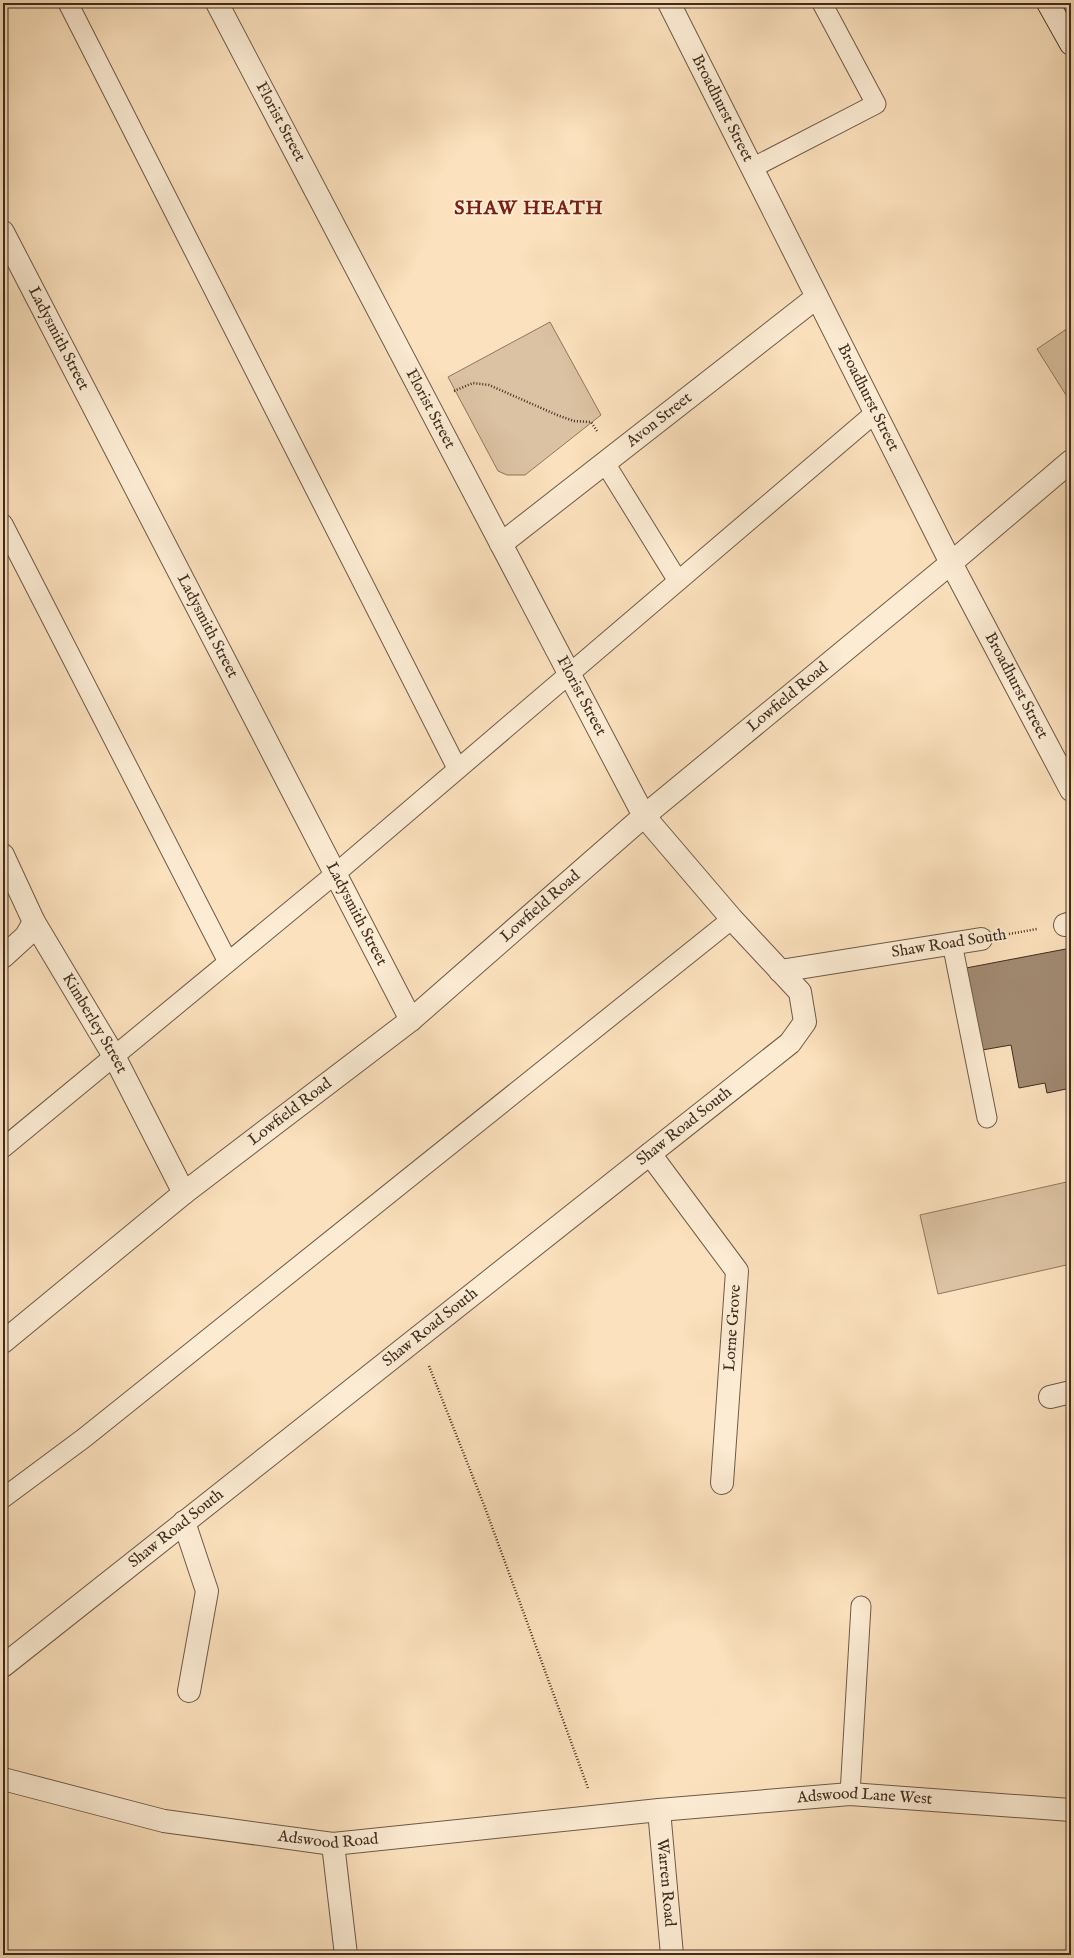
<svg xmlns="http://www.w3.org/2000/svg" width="1074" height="1958" font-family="'IM FELL English',serif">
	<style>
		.green { fill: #dbc2a2; stroke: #8e7761 }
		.building { fill: #a18a72; stroke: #402c20 }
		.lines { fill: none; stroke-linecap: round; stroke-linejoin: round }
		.lane-casing { stroke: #6f5947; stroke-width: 21 }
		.street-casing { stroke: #6f5947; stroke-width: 24 }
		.secondary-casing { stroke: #402c20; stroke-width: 24 }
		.path { stroke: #402c20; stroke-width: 2.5; stroke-dasharray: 1 2; stroke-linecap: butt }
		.lane { stroke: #fcecd4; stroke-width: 19 }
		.street { stroke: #fcecd4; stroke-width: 22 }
		.secondary { stroke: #fcecd4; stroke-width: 22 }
		.labels { text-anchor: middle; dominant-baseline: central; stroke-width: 4; stroke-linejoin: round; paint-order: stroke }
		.street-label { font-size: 16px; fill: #402c20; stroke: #fcecd4 }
		.district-label { font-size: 20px; font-weight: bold; letter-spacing: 1px; fill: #7a1f14; stroke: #fcecd4 }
	</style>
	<rect width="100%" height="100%" fill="#fbe1bd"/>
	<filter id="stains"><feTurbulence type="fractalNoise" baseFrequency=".005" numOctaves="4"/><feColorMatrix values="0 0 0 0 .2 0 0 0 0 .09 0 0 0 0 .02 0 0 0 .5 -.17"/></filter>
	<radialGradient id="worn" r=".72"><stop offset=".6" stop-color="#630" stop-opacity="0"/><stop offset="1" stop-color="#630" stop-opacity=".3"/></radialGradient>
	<g class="green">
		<path d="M550,322l51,93 -76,60h-18l-9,-4 -50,-94z"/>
		<path d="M1071,326v77l-34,-54z"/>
		<path d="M1071,1181v83l-133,30 -18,-79z"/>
	</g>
	<path class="building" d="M1071,948v140l-24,5 -2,-10 -26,5 -8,-43 -29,5 -16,-82z"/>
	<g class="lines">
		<defs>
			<g id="lane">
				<path d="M68,3l389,765"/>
				<path d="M752,168l124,-64 -54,-101"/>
				<path d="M605,463l73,118"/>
				<path d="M3,524l225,438"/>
				<path d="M952,943l35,175"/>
				<path d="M3,1148l332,-274 540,-461"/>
				<path d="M3,1498l81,-60 648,-519"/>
				<path d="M850,1794l11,-188"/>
			</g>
			<g id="street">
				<path id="s1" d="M669,3l282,560 120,227"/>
				<path id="s2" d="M3,232l408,788"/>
				<path id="s3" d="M501,544l316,-247"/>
				<path id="s4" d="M3,855l31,67 80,134 70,137"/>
				<path d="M1065,925l6,-2"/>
				<path d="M3,957l23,-21 8,-14"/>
				<path d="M780,971l201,-32"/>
				<path d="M650,1154l87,117 -15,212"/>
				<path id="s5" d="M3,1342l181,-149 227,-173 233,-204 307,-253 120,-102"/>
				<path d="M1050,1397l21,-5"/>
				<path d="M184,1522l23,69 -18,100"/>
				<path id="s6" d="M3,1666l787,-623 15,-21 -5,-30 -68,-73 -88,-103 -427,-813"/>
				<path id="s7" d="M3,1779l161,42 169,23 326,-34 191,-16 221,16"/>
				<path id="s8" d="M659,1810l13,145"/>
				<path d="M333,1844l13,111"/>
			</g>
			<path id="secondary" d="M1048,3l23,41"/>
		</defs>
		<use href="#lane" class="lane-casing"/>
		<use href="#street" class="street-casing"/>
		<use href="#secondary" class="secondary-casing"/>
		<g class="path">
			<path d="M454,391l19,-8 16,2 68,30 17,6 17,1 6,9"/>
			<path d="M1009,934l28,-5"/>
			<path d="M429,1366l55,139 104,283"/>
		</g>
		<use href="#lane" class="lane"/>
		<use href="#street" class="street"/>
		<use href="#secondary" class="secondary"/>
	</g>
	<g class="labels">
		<g class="street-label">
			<text stroke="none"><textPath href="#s1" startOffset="118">Broadhurst Street</textPath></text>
			<text transform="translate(280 122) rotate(62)">Florist Street</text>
			<text stroke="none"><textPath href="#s2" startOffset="120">Ladysmith Street</textPath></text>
			<text stroke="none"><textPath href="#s1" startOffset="442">Broadhurst Street</textPath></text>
			<text transform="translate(430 409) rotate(62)">Florist Street</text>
			<text stroke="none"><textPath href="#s3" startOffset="201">Avon Street</textPath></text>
			<text stroke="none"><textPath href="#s2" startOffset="444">Ladysmith Street</textPath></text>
			<text stroke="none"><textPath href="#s1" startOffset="766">Broadhurst Street</textPath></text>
			<text transform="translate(581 696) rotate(62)">Florist Street</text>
			<text stroke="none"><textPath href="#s5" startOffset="1016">Lowfield Road</textPath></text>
			<text stroke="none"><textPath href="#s5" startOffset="692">Lowfield Road</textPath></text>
			<text stroke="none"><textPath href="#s2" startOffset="768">Ladysmith Street</textPath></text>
			<text transform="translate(949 944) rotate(-9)">Shaw Road South</text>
			<text stroke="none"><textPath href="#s4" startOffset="192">Kimberley Street</textPath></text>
			<text stroke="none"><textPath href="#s5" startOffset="368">Lowfield Road</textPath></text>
			<text stroke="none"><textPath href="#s6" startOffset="869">Shaw Road South</textPath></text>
			<text stroke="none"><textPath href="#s6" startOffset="545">Shaw Road South</textPath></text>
			<text transform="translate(733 1328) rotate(-86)">Lorne Grove</text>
			<text stroke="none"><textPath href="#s6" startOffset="221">Shaw Road South</textPath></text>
			<text stroke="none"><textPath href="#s7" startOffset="871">Adswood Lane West</textPath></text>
			<text stroke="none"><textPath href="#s7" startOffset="332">Adswood Road</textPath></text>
			<text stroke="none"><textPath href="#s8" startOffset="73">Warren Road</textPath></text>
		</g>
		<g class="district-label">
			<text x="529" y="208">SHAW HEATH</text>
		</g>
	</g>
	<rect width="1074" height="1958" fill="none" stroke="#fbe1bd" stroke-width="16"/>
	<rect x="4" y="4" width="1066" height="1950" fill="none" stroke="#402c20" stroke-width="2"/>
	<rect x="8" y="8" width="1058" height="1942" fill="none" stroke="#402c20"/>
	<rect width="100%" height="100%" filter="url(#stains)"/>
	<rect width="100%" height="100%" fill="url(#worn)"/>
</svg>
